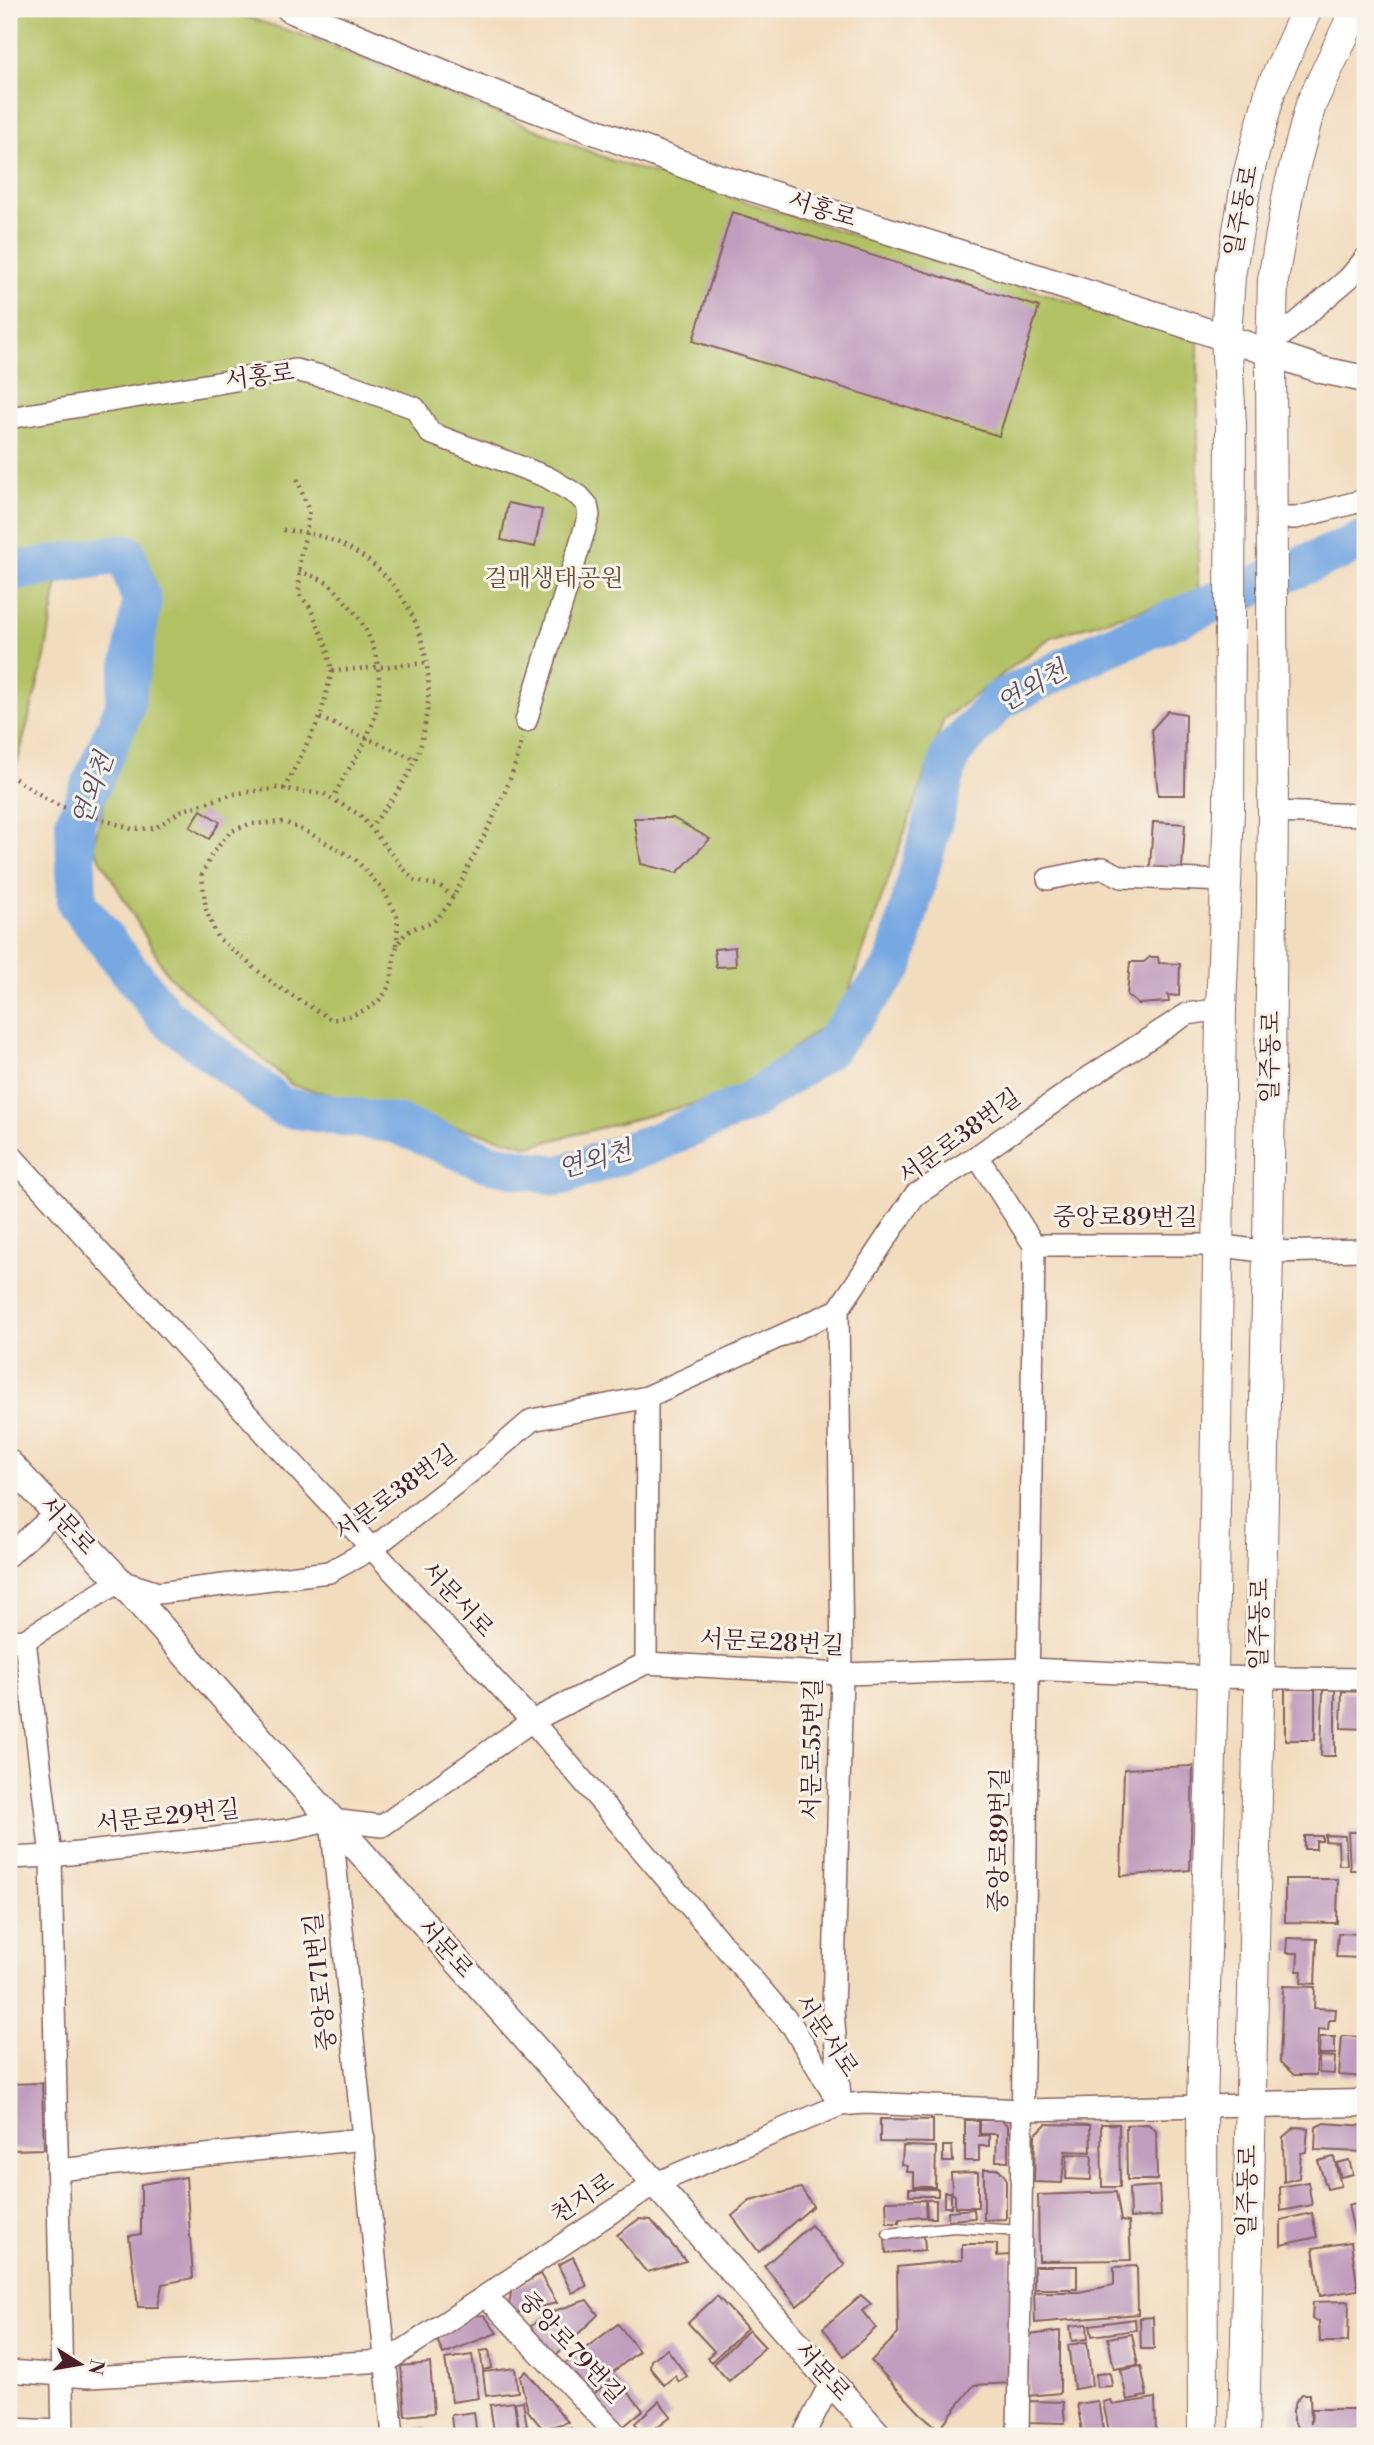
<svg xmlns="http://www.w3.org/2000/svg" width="1374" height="2445" font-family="'Libre Bodoni','Noto Serif KR',serif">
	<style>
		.green { fill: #b2c164; stroke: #7e7048; stroke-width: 2 }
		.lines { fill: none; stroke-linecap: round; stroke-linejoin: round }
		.river { stroke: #77a8e2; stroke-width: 40 }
		.building { fill: #c09cbe }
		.service-casing { stroke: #85615e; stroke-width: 13 }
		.minor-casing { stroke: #85615e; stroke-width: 24 }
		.tertiary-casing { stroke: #85615e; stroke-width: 29 }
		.secondary-casing { stroke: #85615e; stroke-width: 32 }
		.path { stroke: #85615e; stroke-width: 4.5; stroke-dasharray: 2 5; stroke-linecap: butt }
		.service { stroke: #fff; stroke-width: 10 }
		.minor { stroke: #fff; stroke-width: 21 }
		.tertiary { stroke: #fff; stroke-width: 26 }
		.secondary { stroke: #fff; stroke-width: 30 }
		.labels { text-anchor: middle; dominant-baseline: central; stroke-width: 6; stroke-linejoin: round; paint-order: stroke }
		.street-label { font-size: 24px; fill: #4a1f2b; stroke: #f7f3e8 }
		.park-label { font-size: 24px; fill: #69503c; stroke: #f7f3e8 }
		.water-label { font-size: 26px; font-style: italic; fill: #5a4f6b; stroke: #f7f3e8 }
	</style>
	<rect width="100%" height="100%" fill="#f7f3e8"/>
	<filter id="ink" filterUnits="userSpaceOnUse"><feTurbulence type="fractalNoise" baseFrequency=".0143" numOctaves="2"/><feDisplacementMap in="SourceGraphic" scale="14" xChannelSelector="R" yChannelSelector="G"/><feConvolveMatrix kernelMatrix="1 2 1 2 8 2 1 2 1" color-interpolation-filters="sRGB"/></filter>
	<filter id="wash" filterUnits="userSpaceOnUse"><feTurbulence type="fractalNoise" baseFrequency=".00686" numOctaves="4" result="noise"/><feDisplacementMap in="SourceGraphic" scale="28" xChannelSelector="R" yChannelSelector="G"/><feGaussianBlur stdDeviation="1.57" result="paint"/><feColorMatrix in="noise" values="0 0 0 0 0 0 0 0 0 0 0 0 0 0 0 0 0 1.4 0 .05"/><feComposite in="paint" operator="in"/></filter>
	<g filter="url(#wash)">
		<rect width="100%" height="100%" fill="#f2dcbe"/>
		<path class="green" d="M9,9h213l95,31 296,121 585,180v252l-147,44 -107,82 -102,293 -110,82 -202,52 -238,-61 -124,-110 -75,-129 51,-191 -8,-110 -72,-2 -19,114 -32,121 -4,-2z"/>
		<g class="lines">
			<path class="river" d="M9,572l117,-19 16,49 -18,107 -49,113 2,81 88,113 117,91 115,17 90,38 72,14 98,-34 92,-40 80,-54 65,-82 57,-213 49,-53 100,-50 265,-110"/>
		</g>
		<g id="blocks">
			<g class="building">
				<path d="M732,212l307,95 -40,129 -306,-95z"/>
				<path d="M508,503l34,7 -7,37 -34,-7z"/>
				<path d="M1168,711l18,3 -1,81h-27l-6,-66z"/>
				<path d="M201,810l19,12 -11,17 -19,-12z"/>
				<path d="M634,818h39l37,21 -33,34 -36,-9z"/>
				<path d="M1153,822l32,2 -3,45 -32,-2z"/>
				<path d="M735,947l1,19 -20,1 -2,-18z"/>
				<path d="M1150,957h8l1,6 21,1 -1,32 -11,-1 1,7 -31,2 -11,-9 3,-33h14z"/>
				<rect x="1285" y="1688" width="30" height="52"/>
				<path d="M1323,1690h12v66h-14z"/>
				<path d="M1342,1691l23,1v37l-24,-1z"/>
				<path d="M1193,1766l-3,104 -69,6 3,-107z"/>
				<path d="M1348,1832h17v38h-15z"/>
				<path d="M1325,1835l20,1 2,29h-8l-1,-23 -13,-1z"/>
				<path d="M1304,1836h18v5h-6v8h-12z"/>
				<path d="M1285,1879h53l-1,44 -52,-1z"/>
				<path d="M1338,1933l26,1 -1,24 -27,-1z"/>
				<path d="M1287,1938l30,1 -2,45 -14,-1 1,-12h-5l1,-18h-12z"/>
				<path d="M1283,1986l32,1 -1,21 22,1 -1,11h-6l-1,10 -10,-1 -2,46h-22l-14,-13z"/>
				<path d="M1342,2036l23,1v40l-26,-2z"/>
				<path d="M1320,2037h15v17h-16z"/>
				<path d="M1319,2056l16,1 -1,17 -15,-1z"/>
				<path d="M42,2083l2,66 -35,1v-66z"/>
				<path d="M880,2119l53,1v23l-53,-1z"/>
				<path d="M965,2120h14v16l10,-1v11h-10v15h-14z"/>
				<path d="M980,2120h21l7,6v35h-12l1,-27h-17z"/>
				<path d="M1324,2123l41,3v26l-50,-2 1,-23z"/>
				<path d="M1046,2124l44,1 1,27 -26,-1 -3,32 -28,-1 1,-47z"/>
				<path d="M1101,2124h18l1,63h-18z"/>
				<path d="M1148,2124l8,7 1,49h-30l-1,-55z"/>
				<path d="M1295,2127l13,1 -2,24 -5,1 -2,25 -15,4 -1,-45z"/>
				<path d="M903,2146l33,1 -1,40h-21v-15h-7l1,-6 -6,-1z"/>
				<path d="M943,2146h9l1,16h-10z"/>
				<path d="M1067,2154l25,1 -1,25 -25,-1z"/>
				<path d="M1334,2157l7,29 -14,3 -9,-28z"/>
				<path d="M1349,2160l4,14 -12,3 -4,-14z"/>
				<path d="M984,2169h15l7,9v41l-22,1z"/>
				<path d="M978,2172v35h-23v-12l-4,-2v14h-7v-15h8l-1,-19z"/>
				<path d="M186,2177l7,101 -31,6 -4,23h-20l-9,-71 12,-2v-50z"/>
				<path d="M1308,2182l4,23 -31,6 -1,-24z"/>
				<path d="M1159,2186l2,30 -31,2 -1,-30z"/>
				<path d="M801,2188l12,18 -54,46 -27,-36 18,-15z"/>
				<rect x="909" y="2189" width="29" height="7"/>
				<path d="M1116,2192l5,29 8,1 2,38 -92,1 -1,-66z"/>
				<path d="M925,2200l1,17 -27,2v4h-12l-1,-22z"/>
				<path d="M926,2200h10v18h-9z"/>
				<path d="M1364,2201l1,27 -11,3 -6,-26z"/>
				<path d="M974,2209l1,9 -27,2v-9z"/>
				<path d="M1312,2213l5,24 -36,8v-25z"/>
				<path d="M639,2219l12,1 35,41 -38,11 -4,-3 -27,-34z"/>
				<path d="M811,2225l34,40 -48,41 -33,-40z"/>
				<path d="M924,2236l1,14 -39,3 -1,-15z"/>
				<path d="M1351,2242l7,48 -38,6 -7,-48z"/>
				<path d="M962,2244h35v12l13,-1 2,128 -38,2 -35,44 -18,-15 -50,-53 27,-27 -1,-67 65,-7z"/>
				<path d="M573,2257l14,29 -15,7 -14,-28z"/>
				<rect x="1034" y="2266" width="43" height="23"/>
				<path d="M1137,2266l1,48 -103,9 -1,-31h45l35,-7v-18z"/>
				<path d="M540,2274l17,29 -42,10 -6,-6 2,-16z"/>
				<path d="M861,2295l10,9 -9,7 14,17 -32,28 -21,-28z"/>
				<path d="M717,2296l30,32 -36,34 -4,-4 7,-7 -26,-28z"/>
				<path d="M587,2300l11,15 -44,42 -25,-29 16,-14z"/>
				<path d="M1349,2301l-1,41h-28l-1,-21 -7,-2 1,-17z"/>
				<path d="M484,2315l13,18 -54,21 -5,-12 10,-13 26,-13z"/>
				<path d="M1153,2317l1,32h-13l-1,-31z"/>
				<path d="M1135,2319l1,11 -44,6 -2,-11z"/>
				<path d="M618,2324l21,27 -53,43 -23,-29z"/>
				<path d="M1087,2324l1,15 -16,2 -2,-15z"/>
				<path d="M749,2330l16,17 -36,34 -16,-17z"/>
				<path d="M1060,2331v62l-32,3 1,-61z"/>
				<path d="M1132,2334l6,31 -24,4 -6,-31z"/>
				<path d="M1087,2342l5,44 -18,3 -6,-44z"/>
				<path d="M667,2349l20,27 -8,6 -4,-6 -11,9 -14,-17 1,-8z"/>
				<path d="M489,2350l3,18 -9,2 -3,-19z"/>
				<path d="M472,2355l7,43 -27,4 -7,-43z"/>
				<path d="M430,2363l4,50 -29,3 -4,-50z"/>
				<path d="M1141,2366l6,30 -20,4 -6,-30z"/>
				<path d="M515,2368l3,24 -32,4 -3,-24z"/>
				<path d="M526,2371l42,51 -25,7 -15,-18 -8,-34z"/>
				<path d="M1110,2373l2,13 -15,1 -1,-13z"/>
				<path d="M615,2376l28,34 -25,21 -28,-34z"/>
				<path d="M1302,2394h8l1,30 1,-15h52v27h-52v-5h-8l-7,-4 -4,-7v-10l3,-9z"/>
				<path d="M1155,2398l1,38h-46l-7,-34 8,-2 2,5z"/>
				<path d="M523,2401l4,25 -8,1 -4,-25z"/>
				<path d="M659,2401l12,15 -26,20 -10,-13z"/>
				<path d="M1029,2401l34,1 2,21 -36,-1z"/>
				<path d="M1098,2401l6,35h-21l-6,-32z"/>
				<path d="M514,2402l4,26 -24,4 -4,-27z"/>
				<path d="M474,2412l3,24h-24l-2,-21z"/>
				<path d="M427,2427v9h-22v-7z"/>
				<path d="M571,2428l3,8h-32v-1z"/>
			</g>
		</g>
	</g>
	<g filter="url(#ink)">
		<use href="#blocks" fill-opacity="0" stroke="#85615e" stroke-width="2"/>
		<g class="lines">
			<defs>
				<path id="service" d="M888,2234l66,-7 68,4"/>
				<g id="minor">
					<path d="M1272,344l77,-66 16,-19"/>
					<path d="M9,418l286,-48 38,9 82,29 15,25 117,44 32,19 8,9 2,10 -63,206"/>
					<path d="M1272,518h24l69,-18"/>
					<path d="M1273,812l92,3"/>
					<path d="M1048,879l55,-11 19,9 104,4"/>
					<path d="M9,1153l227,249 296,319 261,306 47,78"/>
					<path d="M977,1156l57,89"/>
					<path d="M838,1310l4,364 -9,336 7,88"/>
					<path d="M9,1555l47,-42"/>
					<path d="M25,1640l26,216 12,580"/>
					<path d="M9,1641l16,-1 95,-59 38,12 171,-21 44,-24 110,-86 49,-42 115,-23 191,-87 77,-115 62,-39 114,-80 96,-62 34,-5"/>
					<path d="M646,1663l1,-266"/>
					<path d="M331,1820l62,616"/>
					<path d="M9,1858l42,-2 237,-26 43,-10 51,6 150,-105 114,-58 196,11 186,-5 185,8 152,2"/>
					<path d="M57,2170l307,-31"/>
					<path d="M486,2296l132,140"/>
					<path d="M9,2371l80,6 298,-16 267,-177 186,-79 25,-2 158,7 227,-5"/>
					<path d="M9,2429l54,2"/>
					<path d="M803,2436l28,-54"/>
					<path d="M1018,2436l16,-1191h183l51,7 97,-2"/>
				</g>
				<g id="tertiary">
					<path d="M290,9l189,79 238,89 458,144 147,49 43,9"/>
					<path d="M9,1463l111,118 759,855"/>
					<path d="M1250,2105l115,-2"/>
				</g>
				<g id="secondary">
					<path d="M1203,2436l-1,-328 11,-431 8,-668 8,-199 2,-386 -5,-87 4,-61 17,-97 24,-90 36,-80"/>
					<path d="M1244,2436l24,-1184 5,-440 -2,-459 2,-73 16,-92 22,-84 45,-95"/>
				</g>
			</defs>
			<use href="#service" class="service-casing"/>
			<use href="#minor" class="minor-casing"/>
			<use href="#tertiary" class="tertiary-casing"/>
			<use href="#secondary" class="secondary-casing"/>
			<g class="path">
				<path d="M283,530c103,5 163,102 141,199 -2,9 -3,18 -7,26 -10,27 -29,50 -46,72"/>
				<path d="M299,571c10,4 22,7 30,13 7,5 13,14 19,20 33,38 40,85 20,131 -9,22 -26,40 -34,63"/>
				<path d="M332,671l95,-8"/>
				<path d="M320,718l95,41"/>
				<path d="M9,775l46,29 77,25 23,-1 26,-17 52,-17 45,-6 46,6 36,21 53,65 27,6 13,11"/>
				<path d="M284,789l36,-71 12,-47 -6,-27 -16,-37 -11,-13 1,-37 6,-24 3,-21 -12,-34"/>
				<path d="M397,945l1,-27 -14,-27 -29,-32 -44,-25 -27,-12 -35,2 -19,8 -18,22 -10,21 4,35 11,27 58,48 57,35c27,-6 54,-13 60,-45 1,-9 2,-23 6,-31 12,-22 26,-14 39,-26 15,-14 24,-36 33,-55 21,-40 42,-79 52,-124"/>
			</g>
			<use href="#service" class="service"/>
			<use href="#minor" class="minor"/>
			<use href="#tertiary" class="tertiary"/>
			<use href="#secondary" class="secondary"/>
		</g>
	</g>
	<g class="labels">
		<g class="street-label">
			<text transform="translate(822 210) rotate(17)">서홍로</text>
			<text transform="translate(1242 211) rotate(-79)">일주동로</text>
			<text transform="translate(260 377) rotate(-7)">서홍로</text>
			<text transform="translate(1271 1057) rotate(-89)">일주동로</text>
			<text transform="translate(960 1137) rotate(-36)">서문로38번길</text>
			<text x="1125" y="1218">중앙로89번길</text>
			<text transform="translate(396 1493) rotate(-36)">서문로38번길</text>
			<text transform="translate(67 1526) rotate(47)">서문로</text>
			<text transform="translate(457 1600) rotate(47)">서문서로</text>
			<text transform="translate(1260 1624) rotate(-89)">일주동로</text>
			<text transform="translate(772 1643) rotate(3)">서문로28번길</text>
			<text transform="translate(813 1749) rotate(-89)">서문로55번길</text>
			<text transform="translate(168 1817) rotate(-6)">서문로29번길</text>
			<text transform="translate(1000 1840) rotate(-89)">중앙로89번길</text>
			<text transform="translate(445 1949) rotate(48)">서문로</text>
			<text transform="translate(321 1982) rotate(-96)">중앙로71번길</text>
			<text transform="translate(826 2036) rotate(56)">서문서로</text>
			<text transform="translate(1248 2191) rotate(-89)">일주동로</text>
			<text transform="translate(583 2199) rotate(-34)">천지로</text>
			<text transform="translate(571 2348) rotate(47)">중앙로79번길</text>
			<text transform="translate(822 2372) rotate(48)">서문로</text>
		</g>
		<g class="park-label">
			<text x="554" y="579">걸매생태공원</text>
		</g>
		<g class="water-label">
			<text transform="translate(1032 687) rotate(-30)">연외천</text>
			<text transform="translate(93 789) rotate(-70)">연외천</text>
			<text transform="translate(595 1160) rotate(-16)">연외천</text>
		</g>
	</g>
	<rect width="1374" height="2445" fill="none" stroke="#f7f3e8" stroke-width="35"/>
	<g transform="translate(80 2364) rotate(101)" stroke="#f7f3e8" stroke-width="5" paint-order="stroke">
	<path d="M0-5L12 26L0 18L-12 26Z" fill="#4a1f2b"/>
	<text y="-10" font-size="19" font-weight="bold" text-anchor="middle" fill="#4a1f2b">N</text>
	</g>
</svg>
